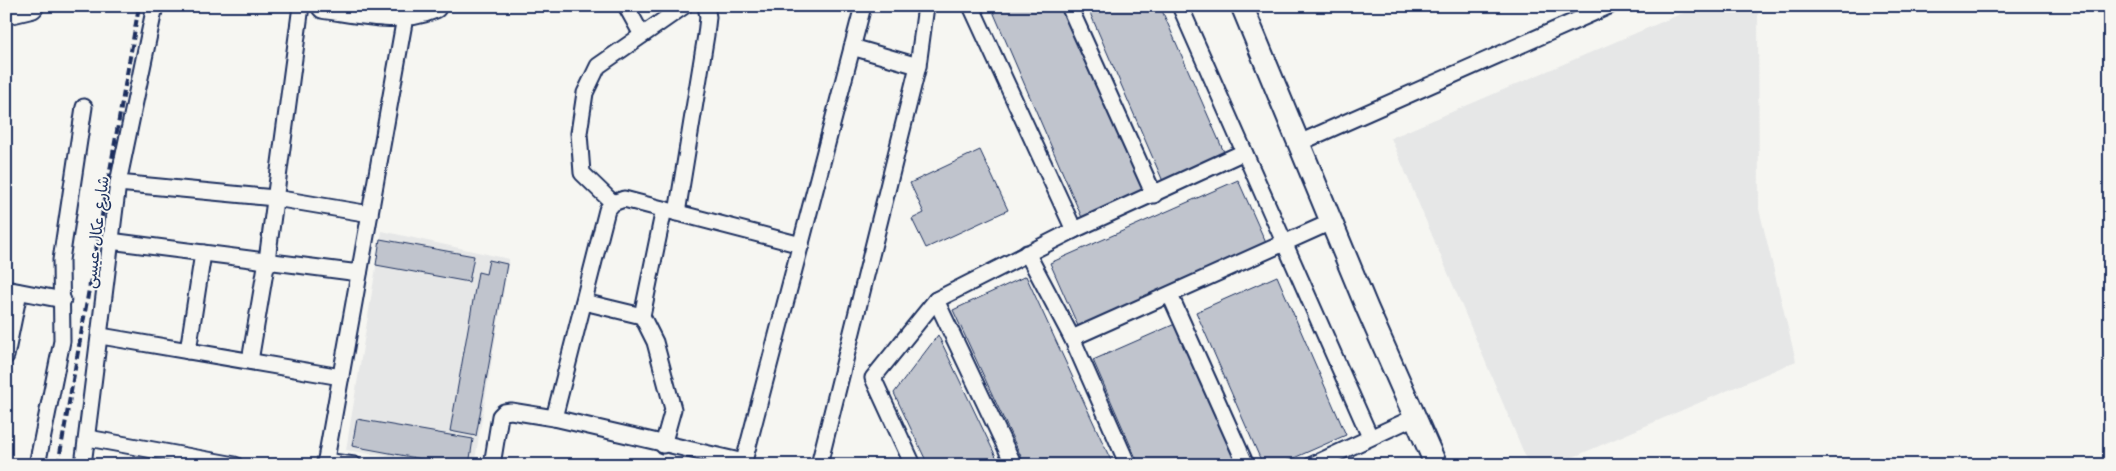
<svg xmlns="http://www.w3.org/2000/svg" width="2116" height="471" font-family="'Playpen Sans','Playpen Sans Arabic',sans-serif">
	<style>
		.built { fill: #e6e7e7 }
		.building { fill: #c0c4cd; stroke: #1b2f5e }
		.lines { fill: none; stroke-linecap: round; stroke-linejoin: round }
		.minor-casing { stroke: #1b2f5e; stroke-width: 19 }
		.secondary-casing { stroke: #1b2f5e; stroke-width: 25 }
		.primary-casing { stroke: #1b2f5e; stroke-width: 28 }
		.minor { stroke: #f6f6f2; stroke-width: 15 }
		.secondary { stroke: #f6f6f2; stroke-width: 21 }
		.primary { stroke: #f6f6f2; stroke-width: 24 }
		.rail { stroke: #1b2f5e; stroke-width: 4; stroke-dasharray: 8 4; stroke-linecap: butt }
		.labels { text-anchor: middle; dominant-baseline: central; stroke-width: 4; stroke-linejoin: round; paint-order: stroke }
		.street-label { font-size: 16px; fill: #1b2f5e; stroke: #f6f6f2 }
	</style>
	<rect width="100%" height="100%" fill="#f6f6f2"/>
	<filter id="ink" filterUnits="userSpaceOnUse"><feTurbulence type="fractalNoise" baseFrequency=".02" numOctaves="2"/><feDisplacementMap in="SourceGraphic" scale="10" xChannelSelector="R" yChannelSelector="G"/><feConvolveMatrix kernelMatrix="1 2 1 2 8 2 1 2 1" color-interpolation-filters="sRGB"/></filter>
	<g filter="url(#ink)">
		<g class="built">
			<path d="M1699,6h59l1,203 37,152 -241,104h-26l-138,-327z"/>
			<path d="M382,231l127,28 -35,206h-36l-92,-15z"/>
		</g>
		<g class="building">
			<path d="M1000,6h65l81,187 -63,27 -91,-211z"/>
			<path d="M1087,6h73l67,153 -62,27z"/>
			<path d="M980,150l28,60 -82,38 -14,-29 12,-6 -14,-30z"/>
			<path d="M1238,180l28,63 -188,83 -28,-63z"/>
			<path d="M380,239l94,17 -5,26 -93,-17z"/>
			<path d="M489,260l18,4 -31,172 -26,-5 28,-159 8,2z"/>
			<path d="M1026,276l87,189h-88l-72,-155z"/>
			<path d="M1277,276l69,159 -68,30h-15l-67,-153z"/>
			<path d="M1175,324l62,141h-98l-46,-105z"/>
			<path d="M938,335l62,130h-72l-34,-72z"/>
			<path d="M357,419l116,20 -4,26h-15l-102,-19z"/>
		</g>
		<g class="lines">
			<defs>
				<g id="minor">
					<path d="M626,6l16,29"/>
					<path d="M971,6l103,224"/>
					<path d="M1069,6l85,189"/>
					<path d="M1180,6l190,431"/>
					<path d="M852,47l66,19"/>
					<path d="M1299,143l310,-137"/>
					<path d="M118,183l157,15 95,16"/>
					<path d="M613,203l-31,-30 -3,-40 6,-40 13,-27 86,-60"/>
					<path d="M677,213l29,-178 2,-18 -2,-11"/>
					<path d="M110,241l249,32"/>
					<path d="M1027,253l45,85 56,127"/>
					<path d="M6,289l57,11"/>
					<path d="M1170,295l76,170"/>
					<path d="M936,300l78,165"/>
					<path d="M584,302l58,14"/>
					<path d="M101,336l240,41"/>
					<path d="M1072,338l259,-116"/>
					<path d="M188,351l15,-98"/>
					<path d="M6,356l13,-64"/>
					<path d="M250,361l17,-101 34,-254"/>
					<path d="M88,438l147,27"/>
					<path d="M663,445l10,-36 -18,-67 -13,-26 22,-107"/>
					<path d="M325,461l29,4"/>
					<path d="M744,462l-190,-44 53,-208 6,-7 11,-4 177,46"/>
					<path d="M37,465l25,-124 -1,-81 23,-153"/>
					<path d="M83,465l35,-282 37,-177"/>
					<path d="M325,465l82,-459"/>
					<path d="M492,465l8,-49 4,-4 7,-1 43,7"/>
					<path d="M743,465l120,-459"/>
					<path d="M819,465l99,-399 8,-60"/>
					<path d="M913,465l-40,-87 63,-78 138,-70 170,-78"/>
					<path d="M1312,465l103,-48"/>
				</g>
				<path id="secondary" d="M1242,6l125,302 69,157"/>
				<g id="primary">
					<path d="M324,6c37,5 75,15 110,0"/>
					<path d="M6,12l25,-6"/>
				</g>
			</defs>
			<use href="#minor" class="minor-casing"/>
			<use href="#secondary" class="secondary-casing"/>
			<use href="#primary" class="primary-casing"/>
			<use href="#minor" class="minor"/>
			<use href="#secondary" class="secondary"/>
			<use href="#primary" class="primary"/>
			<path class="rail" d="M58,465l81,-459"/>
		</g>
	</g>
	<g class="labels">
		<g class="street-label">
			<text transform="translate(95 232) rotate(-83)">شارع عكال عيسى</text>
		</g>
	</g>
	<rect width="2116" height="471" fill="none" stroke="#f6f6f2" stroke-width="25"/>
	<rect x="12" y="12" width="2091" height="446" fill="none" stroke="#1b2f5e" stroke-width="2" filter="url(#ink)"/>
</svg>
